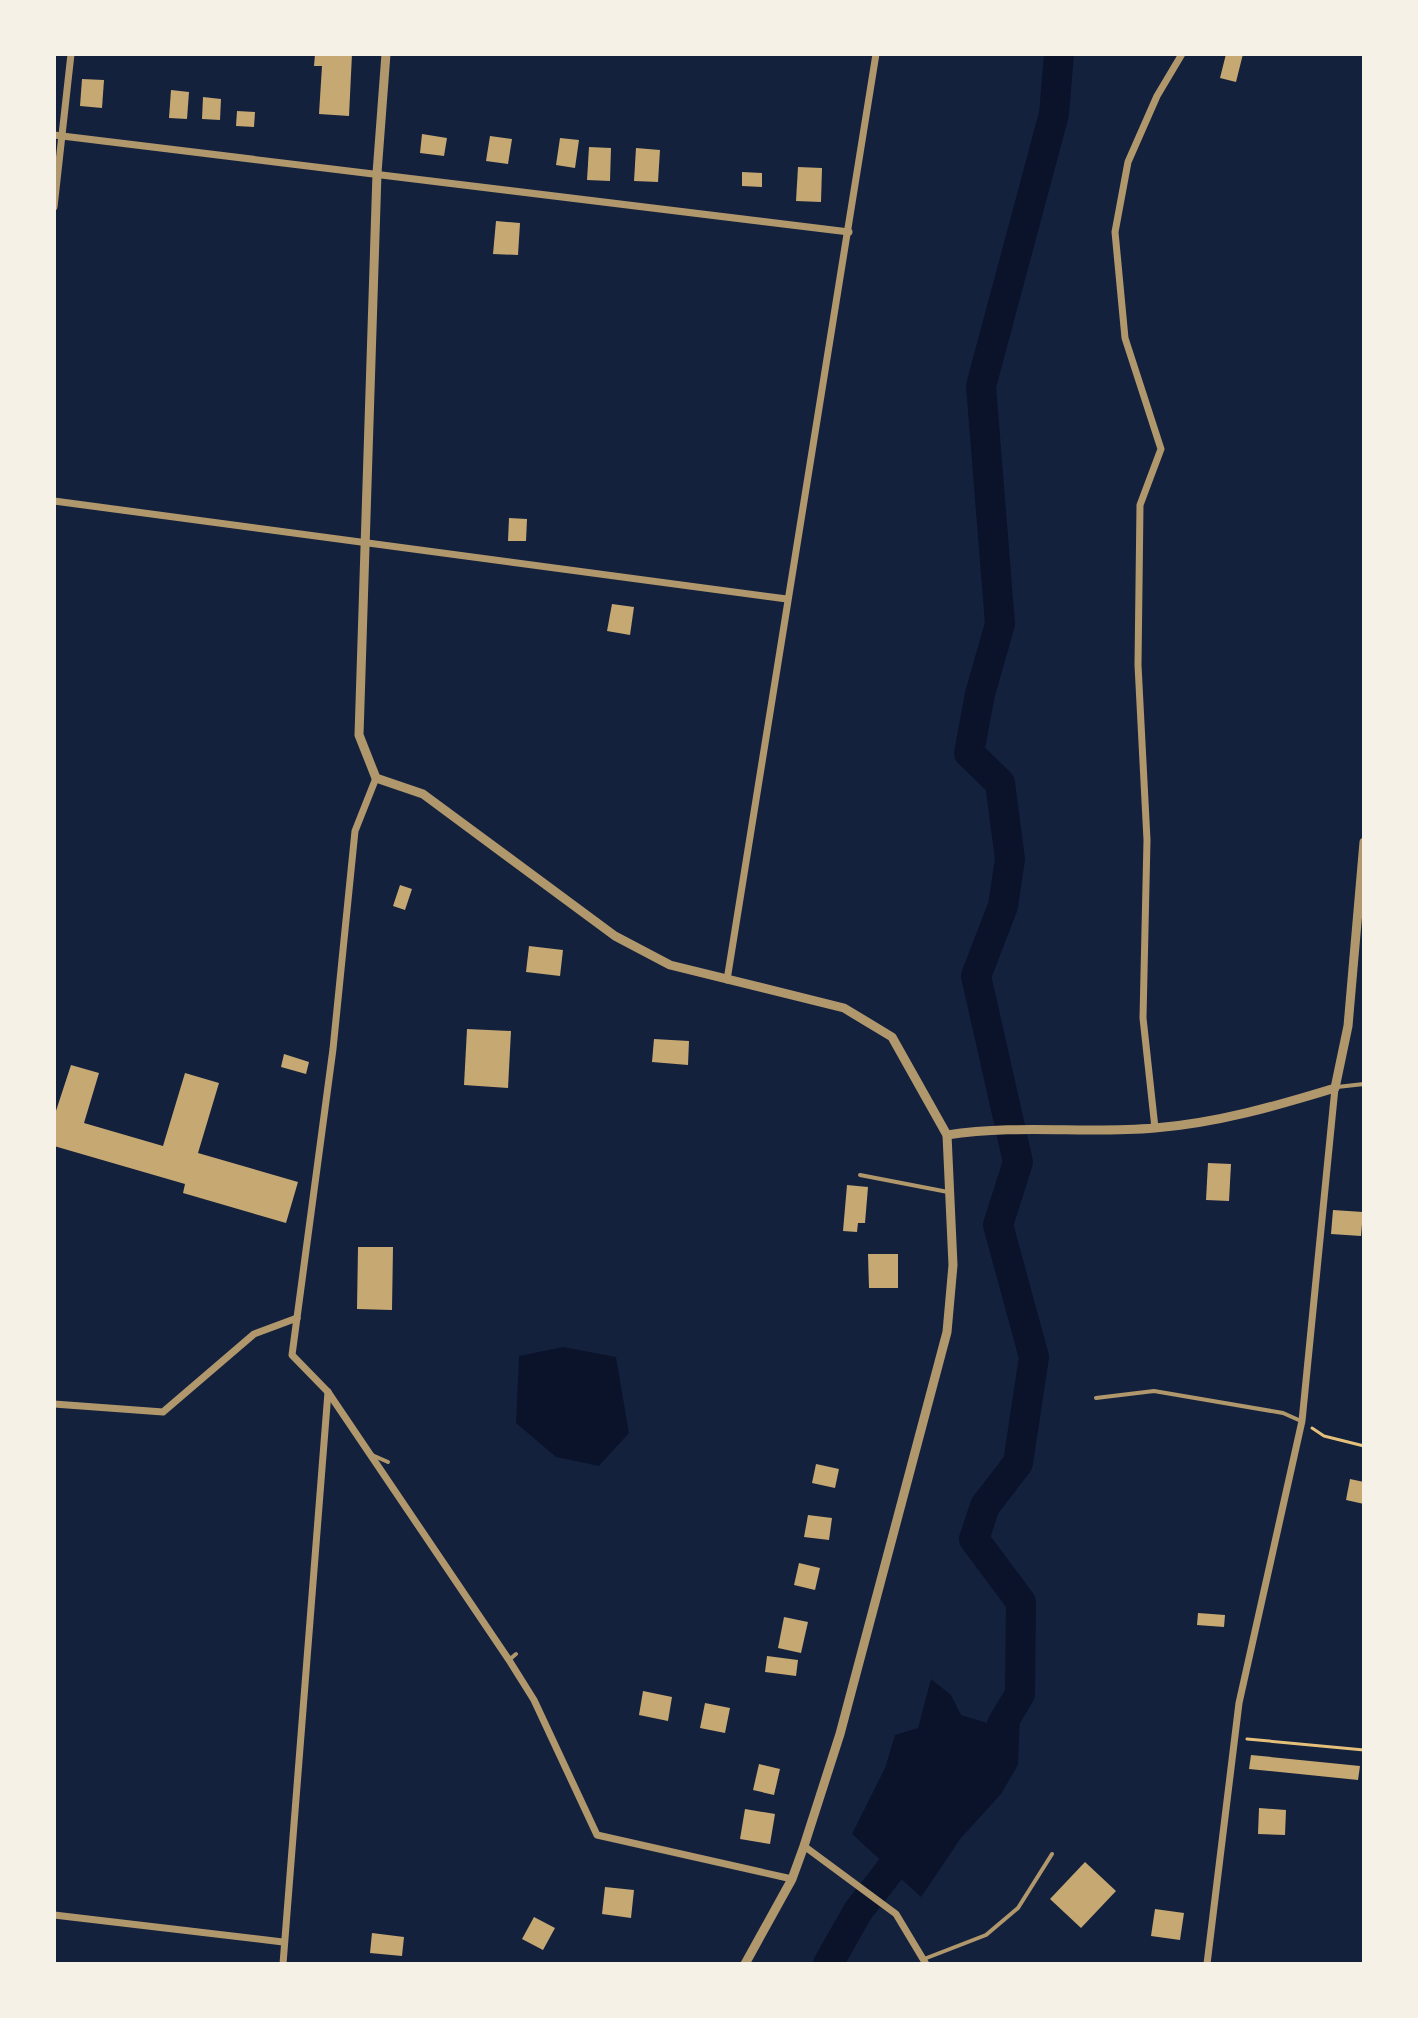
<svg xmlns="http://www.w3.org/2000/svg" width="1418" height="2018" font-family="'Nunito Sans',sans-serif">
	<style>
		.water { fill: #0b132b }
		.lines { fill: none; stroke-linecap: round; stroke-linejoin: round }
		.river { stroke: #0b132b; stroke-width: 30 }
		.building { fill: #c6a872 }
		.path { stroke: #e5c07b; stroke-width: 3 }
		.service { stroke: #b1986c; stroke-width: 4 }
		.minor { stroke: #b1986c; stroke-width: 7 }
		.tertiary { stroke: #b1986c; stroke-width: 9 }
	</style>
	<rect width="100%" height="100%" fill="#14213d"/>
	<g class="water">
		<path d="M563,1347l53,10 13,76 -30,33 -43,-9 -40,-34 3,-67z"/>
		<path d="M931,1679l20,16 10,20 33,10 27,-36 -3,76 -17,29 -40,44 -40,59 -69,-63 33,-66 10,-33 23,-7z"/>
	</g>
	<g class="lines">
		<g class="river">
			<path d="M1002,1724l18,-30 1,-92 -47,-63 11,-33 33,-43 16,-106 -36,-132 20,-63 -42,-186 27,-70 7,-47 -10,-76 -31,-30 11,-59 20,-70 -19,-238 73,-272 5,-60"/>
			<path d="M828,1964l30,-53 57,-73"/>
		</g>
	</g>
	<g class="building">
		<path d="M315,54h37l-3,62 -30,-2 3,-48h-8z"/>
		<path d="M1226,54h17l-7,28 -16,-4z"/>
		<path d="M82,79l22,1 -2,28 -22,-2z"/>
		<path d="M171,90l18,2 -2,27 -18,-1z"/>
		<path d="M203,97l18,2 -1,21 -18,-1z"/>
		<path d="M237,111l18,1 -1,15 -18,-1z"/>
		<path d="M422,134l25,4 -3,18 -24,-3z"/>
		<path d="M490,136l22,3 -4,25 -22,-3z"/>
		<path d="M560,138l19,2 -4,28 -19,-3z"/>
		<path d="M589,147l22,1 -1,33 -23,-1z"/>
		<path d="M636,148l24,2 -2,32 -24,-1z"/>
		<path d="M798,167l24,1 -1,34 -25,-1z"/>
		<path d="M742,172l20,1v14l-20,-1z"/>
		<path d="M496,221l24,2 -2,32 -25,-1z"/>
		<path d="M509,518l18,1 -1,22h-18z"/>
		<path d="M612,604l22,3 -4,28 -23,-4z"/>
		<path d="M400,885l12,4 -7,21 -12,-4z"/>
		<path d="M529,946l34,4 -3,26 -34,-4z"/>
		<path d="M467,1029l44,2 -3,57 -44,-3z"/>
		<path d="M654,1039l35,2 -1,24 -36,-3z"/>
		<path d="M284,1054l25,8 -3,12 -25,-7z"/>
		<path d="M71,1065l28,8 -15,50 79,23 22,-73 34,10 -21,70 100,29 -12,41 -103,-30 2,-9 -131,-38v-29z"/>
		<path d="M1208,1163l23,1 -2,37 -23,-1z"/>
		<path d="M847,1185l21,2 -3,36h-7l-1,9 -14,-1z"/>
		<path d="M1333,1210l30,2 -2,24 -30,-2z"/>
		<path d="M358,1247h35l-1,63 -35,-1z"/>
		<path d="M868,1254h30v34h-29z"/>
		<path d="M816,1464l23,5 -4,19 -23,-5z"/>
		<path d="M1350,1479l14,3v22l-18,-4z"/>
		<path d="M808,1515l24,3 -3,22 -25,-3z"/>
		<path d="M799,1563l21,5 -5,22 -21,-5z"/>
		<path d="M1198,1613l27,2 -1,12 -27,-2z"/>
		<path d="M784,1617l24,5 -7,31 -23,-5z"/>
		<path d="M767,1656l31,4 -2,16 -31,-4z"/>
		<path d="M643,1691l29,6 -4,24 -29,-6z"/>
		<path d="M705,1703l25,5 -5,25 -25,-5z"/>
		<path d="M1251,1755l109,11 -2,14 -109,-11z"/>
		<path d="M759,1764l21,5 -6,26 -21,-5z"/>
		<path d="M1259,1808l27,2 -1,25 -27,-1z"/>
		<path d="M745,1809l30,5 -5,30 -30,-5z"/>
		<path d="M1085,1862l31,29 -35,37 -31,-29z"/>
		<path d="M605,1887l29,3 -3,28 -29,-4z"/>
		<path d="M1155,1909l29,4 -4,27 -29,-4z"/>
		<path d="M534,1917l21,11 -12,22 -21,-11z"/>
		<path d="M372,1933l32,4 -2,19 -32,-3z"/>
	</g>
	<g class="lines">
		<g class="path">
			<path d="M1312,1428l12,8 40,10"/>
			<path d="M1247,1739l117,11"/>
		</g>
		<g class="service">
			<path d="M1337,1087l27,-3"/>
			<path d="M860,1175l88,17"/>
			<path d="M1096,1398l58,-7 129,22 18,8"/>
			<path d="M372,1455l16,7"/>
			<path d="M509,1660l7,-6"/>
			<path d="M924,1959l62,-24 32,-27 34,-54"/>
		</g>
		<g class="minor">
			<path d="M54,135l795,97"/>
			<path d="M54,207l17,-153"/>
			<path d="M54,501l733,98"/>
			<path d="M376,778l-21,53 -22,218 -41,306 36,37 181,268 25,40 63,135 195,44"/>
			<path d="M727,980l149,-926"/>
			<path d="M1155,1128l-12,-110 4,-178 -9,-175 2,-160 21,-56 -36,-111 -10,-106 13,-70 29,-66 25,-42"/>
			<path d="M54,1404l109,8 91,-78 43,-16"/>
			<path d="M804,1846l92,68 30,50"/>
			<path d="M54,1915l229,27"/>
			<path d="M283,1964l45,-572"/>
			<path d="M1207,1964l32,-261 63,-282 33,-333"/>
		</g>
		<g class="tertiary">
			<path d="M386,54l-9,119 -18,562 17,43 47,16 192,142 55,29 174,43 48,29 55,98 6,130 -6,67 -107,402 -36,112 -12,33 -47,85"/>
			<path d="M947,1135c73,-11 137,-1 208,-7 62,-5 121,-22 180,-40l13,-62 16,-184"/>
		</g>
	</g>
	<rect width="1418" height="2018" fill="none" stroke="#f6f1e7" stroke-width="112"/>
</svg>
